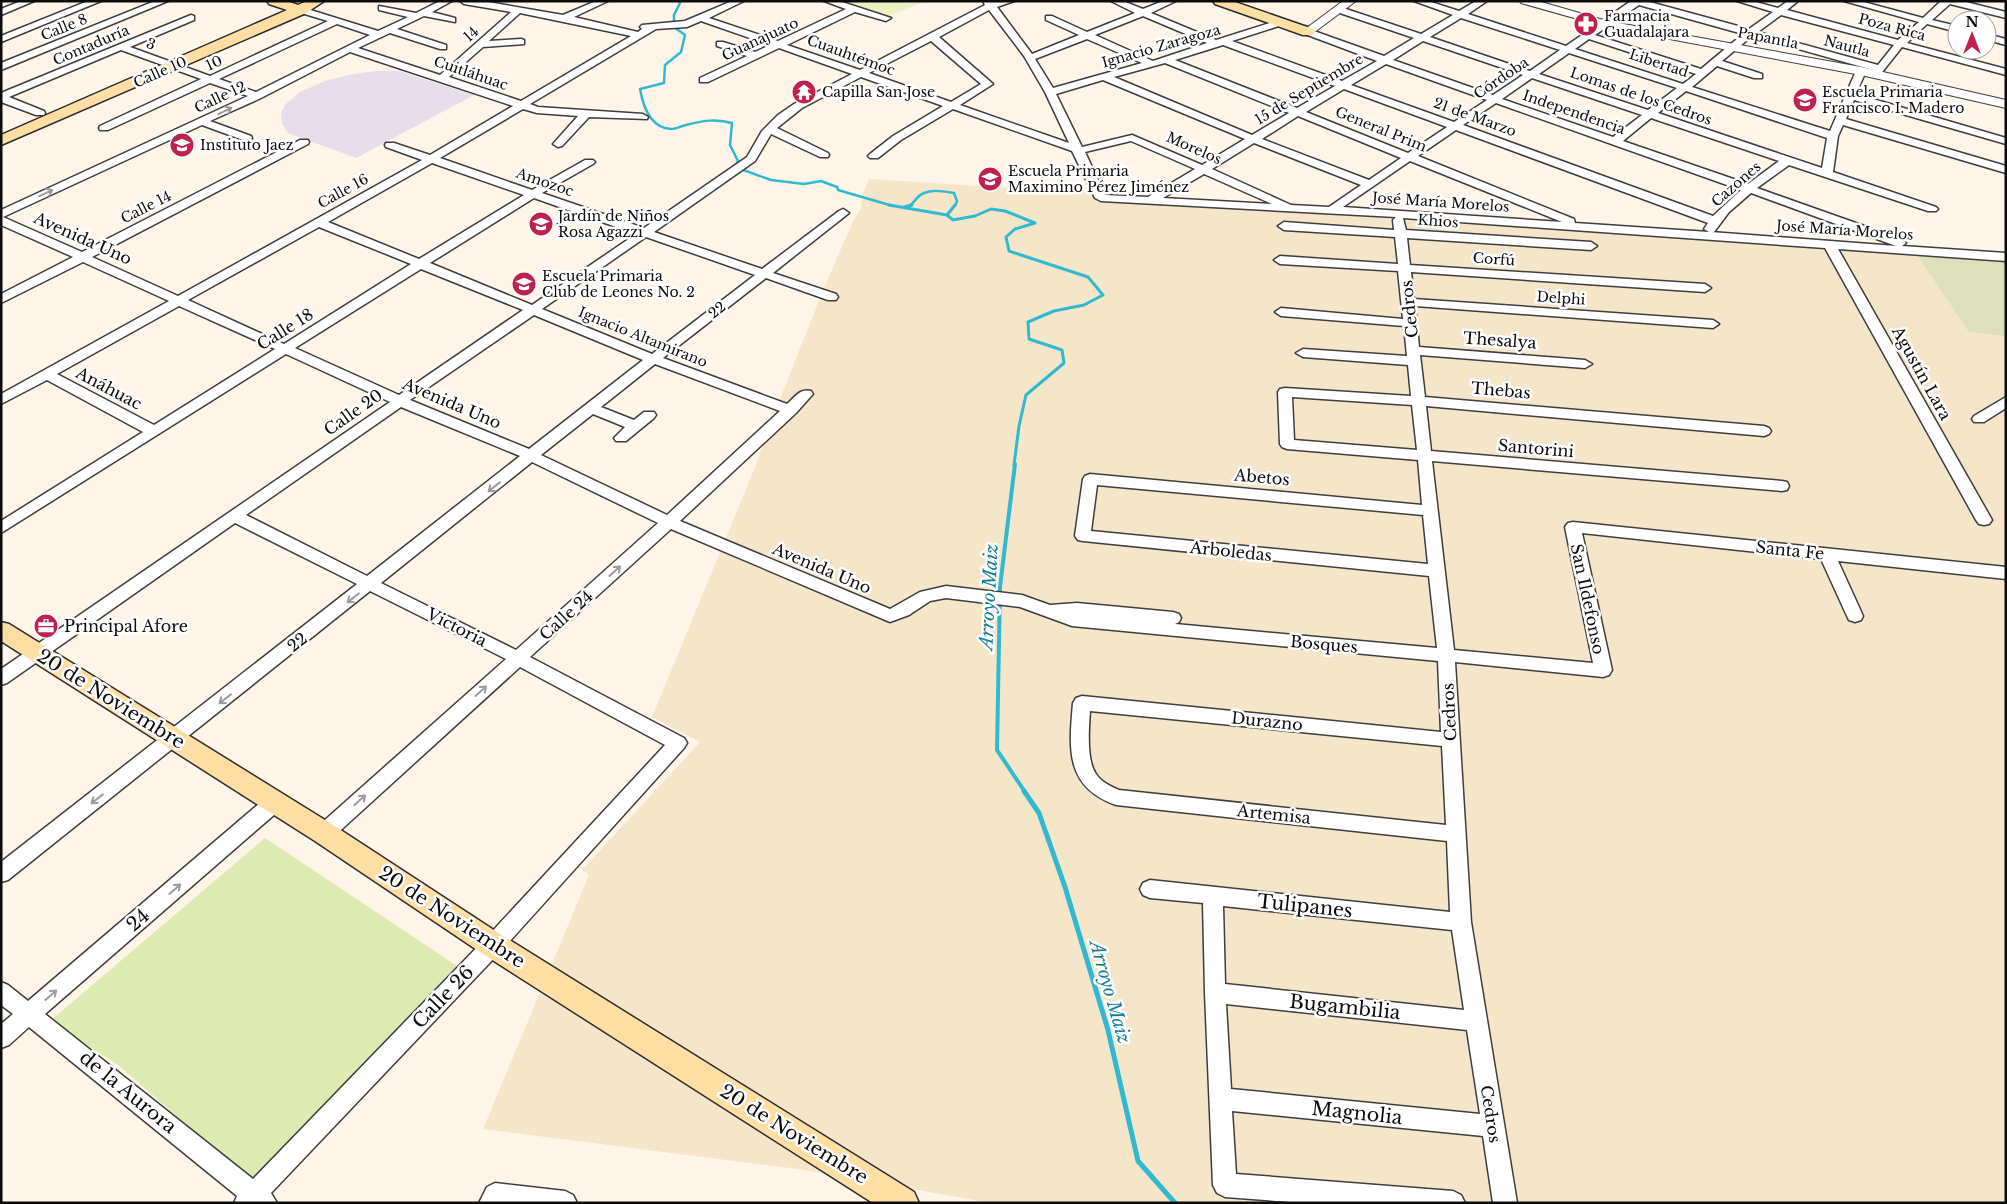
<svg xmlns="http://www.w3.org/2000/svg" width="2007" height="1204" font-family="'Libre Baskerville',serif">
	<style>
		.industrial { fill: #e6deeb }
		.farmland { fill: #f5e6c9 }
		.green { fill: #ddeab2 }
		.cemetery { fill: #dde0bb }
		.pitch { fill: #ecf1c4 }
		.lines { fill: none; stroke-linecap: round; stroke-linejoin: round }
		.stream-far3 { stroke: #31b9d1; stroke-width: 2.5 }
		.stream-far2 { stroke: #31b9d1; stroke-width: 3 }
		.stream-far1 { stroke: #31b9d1; stroke-width: 4 }
		.stream { stroke: #31b9d1; stroke-width: 5 }
		.minor-casing { stroke: #3e3e3e; stroke-width: 3 }
		.tertiary-casing { stroke: #3e3e3e; stroke-width: 2 }
		.secondary-casing { stroke: #2d2d2d; stroke-width: 3 }
		.minor { fill: #fff; fill-rule: evenodd }
		.tertiary { fill: #fff; fill-rule: evenodd }
		.secondary { fill: #ffdea4; fill-rule: evenodd }
		.oneway { stroke: #9d9d9d }
		.labels { text-anchor: middle; dominant-baseline: central; stroke-width: 5; stroke-linejoin: round; paint-order: stroke }
		.far-poi-label { font-size: 14px; fill: #0b0b0b; stroke: #fff; text-anchor: start }
		.far-street-label { font-size: 14px; fill: #0b0b0b; stroke: #fff }
		.street-label { font-size: 16px; fill: #0b0b0b; stroke: #fff }
		.poi-label { font-size: 16px; fill: #0b0b0b; stroke: #fff; text-anchor: start }
		.water-label { font-size: 18px; font-style: italic; fill: #127f98; stroke: #fff }
		.near-street-label { font-size: 19px; fill: #0b0b0b; stroke: #fff }
	</style>
	<rect width="100%" height="100%" fill="#fff5e9"/>
	<path class="industrial" d="M376,71h23l75,24 -118,63 -68,-25 -6,-9 -1,-11 4,-8 15,-13 25,-11 23,-6z"/>
	<path class="farmland" d="M869,179l220,14 7,5 20,4 595,35 295,23v943h-1015l-193,-34 -315,-40 106,-254 -7,-5 118,-128 -48,-25 104,-252 18,-51 50,-126 29,-67 8,-12 2,-15z"/>
	<path class="green" d="M265,838l198,132 -204,217 -141,-122 -68,-44z"/>
	<path class="cemetery" d="M1916,253l90,7v76l-37,-4z"/>
	<path class="pitch" d="M835,1h91l-40,16z"/>
	<g class="lines">
		<g class="stream-far3">
			<path d="M681,1l-7,14v12l11,8 -4,17 -16,13 -1,18 -24,6c3,17 10,39 31,40 5,0 10,-3 15,-4 15,-4 30,-7 46,-2l-2,22 8,16 -3,6 36,13 33,4 17,-3 16,6 1,3 55,16"/>
			<path d="M909,206c4,-2 5,-5 9,-9 9,-9 24,-6 36,-4l3,8 -2,5"/>
		</g>
		<g class="stream-far2">
			<path d="M889,205l58,10 6,5 22,-4 16,-7 14,2 30,12 -20,6 -9,8 3,14 79,26 15,18 -19,10 -30,6 -26,11 1,17 33,11 2,13 -38,32 -7,31 -5,39"/>
			<path d="M904,207l8,-2"/>
			<path d="M947,215l8,-10"/>
		</g>
		<path class="stream-far1" d="M1015,464l-15,123 -3,163 28,42"/>
		<path class="stream" d="M1024,791l15,22 26,74 43,143 30,131 37,42"/>
		<defs>
			<g id="minor">
				<path d="M21,1h13l-33,14v-6z"/>
				<path d="M88,1h13l-100,41v-6z"/>
				<path d="M155,1h13l-167,69v-7z"/>
				<path d="M440,1h12l-20,11 23,6v4l-31,-6 -27,13 49,16v4h-6l-50,-16 -32,15 82,27 71,-63 -47,-8 -4,-3h22l81,14 33,-14h12l-34,16 64,15 4,-3 -2,-2 2,-2 43,-4 47,-20h12l-35,17 69,23 68,-32 -22,-8h15l52,17 -5,3 -31,-9 -68,33 73,25 125,-65 -2,-4h31l-17,6 35,47 47,-19 -33,-15v-4h6l35,16 48,-19 -24,-12h12l20,8 20,-8h13l-25,12 65,27 60,-19h6v4l-50,16 110,40 35,-20 -72,-27v-4h6l73,26 30,-18 -77,-26v-4l3,-1 81,27 32,-19 -39,-14h14l31,10 17,-10h11l-19,13 98,32 65,-45h15l103,28 24,-17 -36,-11h15l26,7 10,-7h10l-11,9 111,30 21,-18 -75,-21h16l63,17 18,-17h21l44,11v6l-56,-14 -18,16 25,6v6l-30,-8 -20,19 99,26v6l-104,-28 -23,29 -4,1 -5,-3 3,-4 -121,-34 -30,25 40,13v4h-8l-37,-12 -25,21 138,44 26,-60 5,-3 5,3 -10,23 150,44v6l-152,-44 -8,19 160,47v7l-163,-48 -5,11 -5,36 103,35 2,2 -2,2h-8l-139,-46 -32,23 147,52 2,3 -4,3 104,7v8l-168,-12 154,271 -3,4 -5,1 -5,-1 -3,-4 -151,-272 -422,-30 3,12 185,12 6,4 -6,4 -184,-12 3,27 295,19 6,4 -6,4 -294,-20 3,27 299,21 6,4 -6,4 -298,-22 4,41 166,13 7,4 -7,4 -165,-13 5,42 339,29 5,2 2,3 -2,3 -5,2 -338,-30 5,45 351,30 5,1 2,4 -2,4 -5,1 -350,-30 22,189 139,13 -28,-136 3,-4 5,-1 433,45v12l-168,-18 25,55 -2,4 -6,2 -6,-2 -2,-4 -26,-57 -239,-26 30,137 -3,5 -6,2 -148,-15 16,260 46,281h-24l-10,-67 -251,-25 4,63 217,17 8,4 4,8h-162l-78,-6 -8,-4 -4,-8 -8,-192 -2,-90 -53,-5 -7,-3 -3,-6 3,-6 7,-3 300,32 -3,-71 -331,-36c-51,-18 -47,-56 -43,-102l3,-5 6,-2 359,36 -3,-71 -366,-35 -52,-19 -74,-9 -16,3 -21,14 -19,7 -219,-93 -141,128 154,81 3,5 -3,5 -184,204 -229,241 6,10h-43l3,-7 -208,-169 -20,18 -8,3v-24l12,-10 -12,-9v-23l7,3 20,16 240,-205 7,-2 7,2 2,6 -2,6 -237,206 208,165 233,-241 179,-193 -145,-78 -189,172 -7,2 -7,-2 -2,-6 2,-6 189,-168 -136,-68 -362,289 -7,2v-20l356,-278 -122,-61 -228,160 -6,2v-16l389,-267 -104,-48 -285,179v-12l142,-89 -96,-52 -46,24v-10l168,-93 -86,-39 -82,41v-9l72,-37 -72,-32v-15l247,-114 -38,-13 -102,47h-8l-1,-2 1,-2 101,-47 -80,-29 -112,47 35,14 1,2 -1,2h-8l-35,-13v-9l190,-78 3,1v4l-64,27 80,29 118,-55 -30,-9v-4h6l74,23 30,-14 -29,-7v-4l37,7zM1639,5l104,29 -42,35 -106,-34zM989,10l35,46 21,36 24,51 -109,-38 33,-21 -54,-47zM520,13l111,23 -110,65 -72,-24 34,-30 41,-3v-4l-3,-1 -32,2zM1781,15l113,30 -16,20 -120,-33zM1143,16l64,27 -54,18 -58,-26zM1461,18l99,32 -30,21 -100,-34zM701,21l69,24 -15,7 -32,-10h-6v4l30,10 -47,22v4h8l71,-34 73,26 -58,30 -16,11 -16,16 -15,26 -103,71 -102,-35 51,-29 2,-2 -2,-2h-8l-53,30 -92,-32 83,-49 14,4 41,3 -25,28 5,3 4,-1 27,-29 58,2 1,-2 -5,-3 -105,-7 -8,-3 126,-75 31,-2zM337,24l33,11 -114,57 -37,-13zM1087,39l55,24 -89,25 -18,-29zM1589,39l107,35 -13,10 -108,-35zM931,41l50,43 -30,18 -82,-29zM1423,41l100,34 -30,20 -100,-35zM1223,45l112,41 -38,22 -122,-48zM350,52l163,54 -83,49 -36,-12h-8l-1,2 1,2 36,13 -244,136 -86,-39 216,-113 1,-2 -1,-2h-8l-218,112 -79,-35 199,-92 41,15h8l1,-2 -1,-2 -41,-15 51,-23zM1569,53l108,35 -29,22 -109,-36zM1165,63l124,50 -37,22 -138,-58zM1386,64l101,36 -33,22 -103,-37zM861,77l82,29 -50,30 -23,18 -2,2 2,2h8l23,-18 52,-31 119,42 23,47 6,3 295,16 -3,3 1,10 -110,-8 -6,4 6,4 111,7 3,27 -118,-8 -6,4 6,4 118,7 5,48 -122,-11 -6,4 6,4 123,10 3,30 -104,-7 -7,4 7,4 105,8 3,31 -126,-8 -5,1 -2,3 2,52 2,3 5,2 131,11 4,45 -332,-31 -5,2 -2,3 -8,57 3,4 5,1 346,35 8,72 -262,-24 4,-2 2,-4 -2,-4 -6,-2 -96,-9 -27,2 -28,-10 -76,-9 -26,6 -30,17 -210,-88 116,-108 17,-19 -2,-3c-11,-3 -16,6 -24,13l-124,-46 103,-80 62,22h8l2,-3 -2,-3 -63,-21 76,-60 -6,-4 -4,2 -77,58 -108,-37 101,-71 16,-27 49,23h8l1,-2 -1,-2 -51,-25 25,-20zM1532,78l110,37 -29,22 -111,-38zM1103,80l142,59 -43,26 -70,-30 -50,12 -26,-53zM1344,89l103,38 -39,26 -102,-41zM1686,91l141,47 -5,30 -164,-55zM1496,103l245,87 -28,26 -250,-91zM1298,116l103,42 -32,22 -107,-41zM1651,118l128,43 -31,23 -125,-43zM1456,130l252,93 -4,6 5,3 -134,-9 -1,-4 -156,-63zM1131,141l64,28 -47,28 -43,-2 -20,-43zM1254,143l107,42 -32,22 -38,-2 -79,-36zM1410,161l152,61 -219,-15zM432,163l92,32 -105,64 -91,-37zM1204,174l68,30 -109,-6zM1751,193l145,53 -185,-14h3l15,-20zM534,198l102,36 -104,71 -102,-42zM319,227l92,37 -127,80 -96,-44zM646,237l109,38 -103,79 -110,-45zM421,269l102,41 -124,85 -104,-47zM179,306l96,43 -121,76 -97,-51zM534,315l109,45 -114,89 -119,-49zM655,364l125,47 -113,104 -126,-60 52,-41 32,13 -11,11 2,3h10l28,-23 2,-3 -2,-3h-10l-10,8 -33,-13zM1292,397l120,8 5,45 -123,-10zM401,407l119,49 -153,120 -121,-61zM532,462l126,61 -142,127 -135,-67zM1097,485l326,30 5,49 -337,-33zM1090,711l352,35 4,79 -327,-35c-9,-4 -18,-8 -23,-16 -10,-14 -7,-47 -6,-63zM1223,906l229,24 12,80 -239,-26zM1226,1004l241,26 13,84 -249,-25z"/>
				<path d="M1987,34l19,5v6l-19,-5z"/>
				<path d="M2006,397v11l-22,14h-10l-2,-3 2,-3z"/>
				<path d="M495,1183l70,8 8,4 4,8h-98l8,-16z"/>
			</g>
			<g id="tertiary">
				<path d="M1343,1h13l-44,33h-8l-2,-2 2,-2z"/>
				<path d="M1520,1h18l69,20 254,46 145,33v8l-145,-33 -255,-48 -85,-24z"/>
			</g>
			<g id="secondary">
				<path d="M267,1h20l11,4 9,-4h17l-18,12 -305,132v-10l286,-125 -18,-6z"/>
				<path d="M1213,1h19l81,28 2,3 -2,3h-10l-88,-31z"/>
				<path d="M1,622l8,2 324,201 170,111 411,256 5,11h-46l-390,-249 -168,-113 -314,-200z"/>
			</g>
		</defs>
		<use href="#minor" class="minor-casing"/>
		<use href="#tertiary" class="tertiary-casing"/>
		<use href="#secondary" class="secondary-casing"/>
		<use href="#minor" class="minor"/>
		<use href="#tertiary" class="tertiary"/>
		<use href="#secondary" class="secondary"/>
	</g>
	<defs><path id="oneway-shaft" d="M-6 0H5M1.5-3L5.5 0L1.5 3" fill="none" stroke-width="1.6" stroke-linecap="round" stroke-linejoin="round" transform="scale(1.25)"/></defs>
	<g class="oneway">
		<use href="#oneway-shaft" transform="translate(225 111) rotate(-25)"/>
		<use href="#oneway-shaft" transform="translate(46 193) rotate(-25)"/>
		<use href="#oneway-shaft" transform="translate(494 487) rotate(142)"/>
		<use href="#oneway-shaft" transform="translate(615 571) rotate(-42)"/>
		<use href="#oneway-shaft" transform="translate(353 598) rotate(142)"/>
		<use href="#oneway-shaft" transform="translate(481 691) rotate(-42)"/>
		<use href="#oneway-shaft" transform="translate(225 699) rotate(142)"/>
		<use href="#oneway-shaft" transform="translate(97 799) rotate(142)"/>
		<use href="#oneway-shaft" transform="translate(360 800) rotate(-42)"/>
		<use href="#oneway-shaft" transform="translate(175 889) rotate(-41)"/>
		<use href="#oneway-shaft" transform="translate(51 995) rotate(-41)"/>
	</g>
	<defs>
		<symbol id="pharmacy-disc" viewBox="-11 -11 22 22"><circle r="9.5" fill="#be204f" stroke="#fff"/><path d="M-2-6h4v4h4v4h-4v4h-4v-4h-4v-4h4Z" fill="#fff"/></symbol>
		<symbol id="temple-disc" viewBox="-11 -11 22 22"><circle r="9.5" fill="#be204f" stroke="#fff"/><path d="M0-6L5-2H3V0L6.5 2.5H4V6H1.5V3h-3V6H-4V2.5H-6.5L-3 0V-2H-5Z" fill="#fff"/></symbol>
		<symbol id="school-disc" viewBox="-11 -11 22 22"><circle r="9.5" fill="#be204f" stroke="#fff"/><path d="M0-5L7-2L0 1L-7-2ZM-4 1L0 2.5L4 1V4Q0 6-4 4Z" fill="#fff"/></symbol>
		<symbol id="office-disc" viewBox="-11 -11 22 22"><circle r="9.5" fill="#be204f" stroke="#fff"/><path d="M-6-3h4V-5.5h4V-3h4V5H-6ZM-1-4.5V-3h2v-1.5ZM-6 0V1H6V0Z" fill="#fff"/></symbol>
	</defs>
	<g fill-rule="evenodd">
		<use href="#pharmacy-disc" x="1572" y="10" width="28" height="28"/>
		<use href="#temple-disc" x="790" y="78" width="28" height="28"/>
		<use href="#school-disc" x="1791" y="86" width="28" height="28"/>
		<use href="#school-disc" x="168" y="131" width="28" height="28"/>
		<use href="#school-disc" x="976" y="165" width="28" height="28"/>
		<use href="#school-disc" x="527" y="210" width="28" height="28"/>
		<use href="#school-disc" x="510" y="270" width="28" height="28"/>
		<use href="#office-disc" x="32" y="612" width="28" height="28"/>
	</g>
	<g class="labels">
		<g class="far-poi-label">
			<text x="1604" y="16">Farmacia<tspan x="1604" dy="16">Guadalajara</tspan></text>
			<text x="822" y="92">Capilla San Jose</text>
			<text x="1822" y="92">Escuela Primaria<tspan x="1822" dy="16">Francisco I. Madero</tspan></text>
			<text x="200" y="145">Instituto Jaez</text>
			<text x="1008" y="171">Escuela Primaria<tspan x="1008" dy="16">Maximino Pérez Jiménez</tspan></text>
			<text x="558" y="216">Jardín de Niños<tspan x="558" dy="16">Rosa Agazzi</tspan></text>
			<text x="542" y="276">Escuela Primaria<tspan x="542" dy="16">Club de Leones No. 2</tspan></text>
		</g>
		<g class="far-street-label">
			<text transform="translate(64 27) rotate(-22)">Calle 8</text>
			<text transform="translate(1892 27) rotate(15)">Poza Rica</text>
			<text transform="translate(471 34) rotate(-42)">14</text>
			<text transform="translate(1768 38) rotate(11)">Papantla</text>
			<text transform="translate(760 39) rotate(-25)">Guanajuato</text>
			<text transform="translate(151 44) rotate(19)">3</text>
			<text transform="translate(91 45) rotate(-23)">Contaduría</text>
			<text transform="translate(1161 46) rotate(-16)">Ignacio Zaragoza</text>
			<text transform="translate(1847 46) rotate(15)">Nautla</text>
			<text transform="translate(851 55) rotate(20)">Cuauhtémoc</text>
			<text transform="translate(214 63) rotate(-25)">10</text>
			<text transform="translate(1659 63) rotate(18)">Libertad</text>
			<text transform="translate(160 72) rotate(-24)">Calle 10</text>
			<text transform="translate(471 73) rotate(19)">Cuitláhuac</text>
			<text transform="translate(1501 78) rotate(-34)">Córdoba</text>
			<text transform="translate(1309 89) rotate(-31)">15 de Septiembre</text>
			<text transform="translate(1641 96) rotate(19)">Lomas de los Cedros</text>
			<text transform="translate(220 97) rotate(-25)">Calle 12</text>
			<text transform="translate(1574 112) rotate(19)">Independencia</text>
			<text transform="translate(1475 117) rotate(20)">21 de Marzo</text>
			<text transform="translate(1381 129) rotate(22)">General Prim</text>
			<text transform="translate(1194 148) rotate(24)">Morelos</text>
			<text transform="translate(545 182) rotate(19)">Amozoc</text>
			<text transform="translate(1736 184) rotate(-41)">Cazones</text>
			<text transform="translate(343 191) rotate(-29)">Calle 16</text>
			<text transform="translate(1441 202) rotate(4)">José María Morelos</text>
			<text transform="translate(146 207) rotate(-27)">Calle 14</text>
			<text transform="translate(1438 221) rotate(4)">Khios</text>
			<text transform="translate(1845 230) rotate(4)">José María Morelos</text>
			<text transform="translate(1494 259) rotate(4)">Corfú</text>
			<text transform="translate(1561 298) rotate(4)">Delphi</text>
			<text transform="translate(717 310) rotate(-38)">22</text>
			<text transform="translate(643 337) rotate(22)">Ignacio Altamirano</text>
		</g>
		<g class="street-label">
			<text transform="translate(83 238) rotate(24)">Avenida Uno</text>
			<text transform="translate(1409 309) rotate(-96)">Cedros</text>
			<text transform="translate(285 329) rotate(-32)">Calle 18</text>
			<text transform="translate(1500 340) rotate(4)">Thesalya</text>
			<text transform="translate(1922 373) rotate(61)">Agustín Lara</text>
			<text transform="translate(109 388) rotate(28)">Anáhuac</text>
			<text transform="translate(1501 390) rotate(5)">Thebas</text>
			<text transform="translate(452 403) rotate(23)">Avenida Uno</text>
			<text transform="translate(353 412) rotate(-35)">Calle 20</text>
			<text transform="translate(1536 448) rotate(5)">Santorini</text>
			<text transform="translate(1262 477) rotate(5)">Abetos</text>
			<text transform="translate(1790 550) rotate(6)">Santa Fe</text>
			<text transform="translate(1231 551) rotate(6)">Arboledas</text>
			<text transform="translate(822 568) rotate(23)">Avenida Uno</text>
			<text transform="translate(1588 599) rotate(78)">San Ildefonso</text>
			<text transform="translate(566 615) rotate(-42)">Calle 24</text>
			<text transform="translate(457 627) rotate(27)">Victoria</text>
			<text transform="translate(297 642) rotate(-38)">22</text>
			<text transform="translate(1324 644) rotate(5)">Bosques</text>
			<text transform="translate(1449 712) rotate(-93)">Cedros</text>
			<text transform="translate(1267 721) rotate(6)">Durazno</text>
			<text transform="translate(1274 814) rotate(6)">Artemisa</text>
			<text transform="translate(1491 1114) rotate(81)">Cedros</text>
		</g>
		<g class="poi-label">
			<text x="64" y="626">Principal Afore</text>
		</g>
		<g class="water-label">
			<text transform="translate(989 597) rotate(-87)">Arroyo Maiz</text>
			<text transform="translate(1110 992) rotate(74)">Arroyo Maiz</text>
		</g>
		<g class="near-street-label">
			<text transform="translate(111 699) rotate(32)">20 de Noviembre</text>
			<text transform="translate(1305 906) rotate(6)">Tulipanes</text>
			<text transform="translate(452 917) rotate(33)">20 de Noviembre</text>
			<text transform="translate(138 920) rotate(-41)">24</text>
			<text transform="translate(443 997) rotate(-46)">Calle 26</text>
			<text transform="translate(1345 1007) rotate(6)">Bugambilia</text>
			<text transform="translate(128 1092) rotate(39)">de la Aurora</text>
			<text transform="translate(1357 1113) rotate(6)">Magnolia</text>
			<text transform="translate(794 1134) rotate(32)">20 de Noviembre</text>
		</g>
	</g>
	<rect width="2007" height="1204" fill="none" stroke="#0b0b0b" stroke-width="5"/>
	<g transform="translate(1972 35)"><circle r="24" fill="#ffffff" stroke="#9d9d9d"/>
	<path d="M0-4L9 19L0 12L-9 19Z" fill="#be204f"/>
	<text y="-8" font-size="14" font-weight="bold" text-anchor="middle" fill="#0b0b0b">N</text>
	</g>
</svg>
